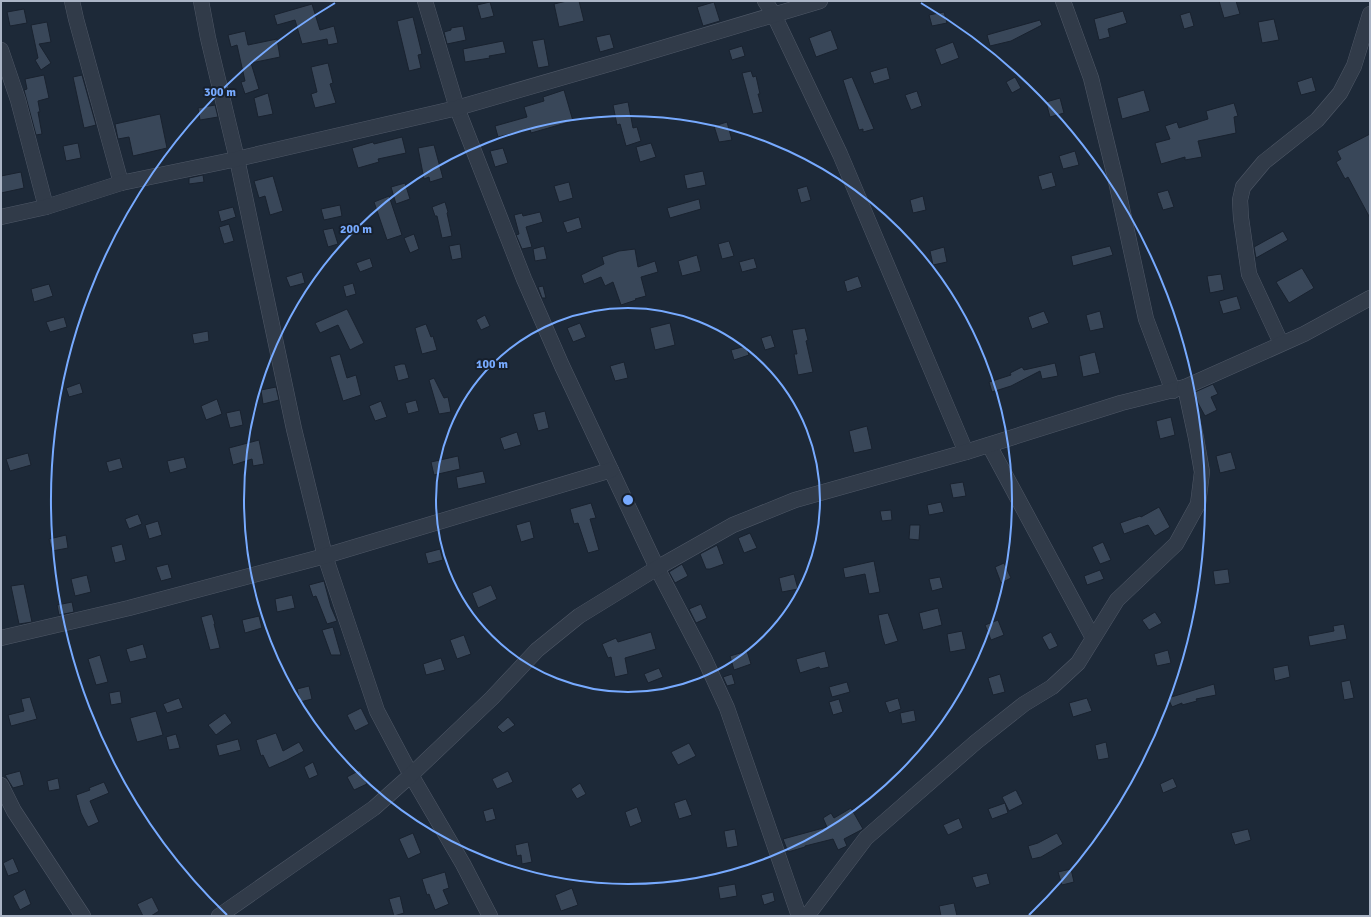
<svg xmlns="http://www.w3.org/2000/svg" width="1371" height="917" font-family="Signika,sans-serif">
	<style>
		.building { fill: #394759; stroke: #19222f }
		.lines { fill: none; stroke-linecap: round; stroke-linejoin: round }
		.street-casing { stroke: #4f5867; stroke-width: 16 }
		.street { stroke: #313b49; stroke-width: 15 }
		.ring { fill: none; stroke: #7af; stroke-width: 2 }
		.centre { fill: #7af; stroke: #17202d; stroke-width: 2 }
		.ring-label { font-size: 12px; text-anchor: middle; font-weight: bold; fill: #7af; stroke: #17202d; stroke-width: 4; stroke-linejoin: round; paint-order: stroke }
	</style>
	<rect width="100%" height="100%" fill="#1d2938"/>
	<g class="building">
		<path d="M567,1h12l5,20 -25,6 -5,-23z"/>
		<path d="M1219,1h17l4,13 -16,4z"/>
		<path d="M490,2l4,14 -13,3 -4,-14z"/>
		<path d="M714,2l6,19 -17,5 -6,-19z"/>
		<path d="M312,4l8,26 14,-4 4,17 -10,2 -1,-6 -25,5 -7,-24 -18,5 -3,-10z"/>
		<path d="M24,9l3,14 -17,3 -3,-14z"/>
		<path d="M1123,11l4,12 -19,6 2,8 -11,3 -5,-21z"/>
		<path d="M944,12l3,11 -15,3 -3,-11z"/>
		<path d="M1190,12l4,14 -10,3 -4,-14z"/>
		<path d="M413,17l9,37 -4,1 3,13 -12,3 -12,-50z"/>
		<path d="M1274,19l5,21 -17,3 -4,-21z"/>
		<path d="M1040,20l2,5 -31,16 -21,5 -3,-11z"/>
		<path d="M47,22l4,20 -12,2 12,19 -10,7 -6,-10 3,-2 -7,-33z"/>
		<path d="M463,26l3,14 -19,4 -3,-12 7,-2v-2z"/>
		<path d="M831,30l7,19 -22,8 -7,-19z"/>
		<path d="M245,31l3,14 29,-6 3,18 -29,6 8,26 -14,5 -4,-12 4,-1 -8,-36 -6,2 -3,-12z"/>
		<path d="M610,34l4,14 -14,4 -4,-15z"/>
		<path d="M544,39l5,27 -11,2 -6,-27z"/>
		<path d="M503,41l3,12 -17,3 1,2 -25,4 -2,-13z"/>
		<path d="M953,42l6,16 -18,7 -6,-16z"/>
		<path d="M742,46l3,10 -13,4 -3,-10z"/>
		<path d="M328,63l5,20 -3,1 6,19 -21,5 -4,-14 6,-2 -6,-25z"/>
		<path d="M887,67l3,12 -16,5 -4,-12z"/>
		<path d="M751,71l2,6 3,-1 4,18h-2l5,18 -10,2 -11,-41z"/>
		<path d="M44,75l5,23 -11,3 2,11h-2l4,22 -6,1 -12,-45 3,-1 -2,-10z"/>
		<path d="M82,75l14,50 -12,3 -11,-51z"/>
		<path d="M852,77l22,52 -11,3v-3l-4,1 -16,-50z"/>
		<path d="M1015,77l6,11 -9,5 -6,-11z"/>
		<path d="M1312,77l4,14 -15,4 -4,-13z"/>
		<path d="M564,90l9,31 -42,12 -1,-4 -32,8 -3,-11 32,-9 -3,-10 20,-6 -1,-4z"/>
		<path d="M1144,90l6,21 -28,8 -5,-21z"/>
		<path d="M917,91l5,15 -11,4 -6,-15z"/>
		<path d="M268,93l5,21 -15,3 -4,-19z"/>
		<path d="M1060,98l4,15 -14,4 -4,-15z"/>
		<path d="M628,102l5,26 4,-1 4,14 -15,5 -6,-22 -3,1 -4,-20z"/>
		<path d="M1234,103l4,13 -4,1 2,16 -38,8 4,16 -17,3v-3l-24,7 -6,-21 15,-4 -5,-13 12,-4 2,6 29,-9 -2,-8z"/>
		<path d="M215,105l3,12 -18,3 -2,-12z"/>
		<path d="M160,114l7,34 -34,8 -4,-19 -11,2 -3,-15z"/>
		<path d="M727,122l5,18 -13,2 -5,-16z"/>
		<path d="M1370,134v84l-22,-41 -3,2 -9,-17 5,-3 -4,-8z"/>
		<path d="M402,137l4,16 -28,6 1,3 -21,6 -6,-20 21,-6 1,2z"/>
		<path d="M78,143l3,15 -15,3 -3,-15z"/>
		<path d="M651,143l5,14 -16,5 -4,-15z"/>
		<path d="M434,145l9,33 -13,4 -1,-5 -5,2 -6,-31z"/>
		<path d="M503,148l5,15 -13,4 -5,-16z"/>
		<path d="M1075,151l4,14 -16,4 -4,-13z"/>
		<path d="M703,171l3,14 -19,4 -3,-14z"/>
		<path d="M21,172l3,16 -23,5v-17z"/>
		<path d="M1052,172l4,14 -14,4 -4,-14z"/>
		<path d="M203,175l1,7 -15,2v-6z"/>
		<path d="M273,176l10,35 -13,4 -5,-19 -6,2 -5,-17z"/>
		<path d="M569,182l4,16 -14,4 -5,-16z"/>
		<path d="M405,183l5,16 -14,5 -5,-17z"/>
		<path d="M807,186l4,14 -10,3 -4,-14z"/>
		<path d="M1168,190l6,17 -11,3 -6,-17z"/>
		<path d="M389,196l13,39 -15,5 -13,-38z"/>
		<path d="M923,196l3,14 -13,3 -3,-13z"/>
		<path d="M699,199l2,10 -31,9 -3,-10z"/>
		<path d="M445,202l3,10 -1,1 5,23 -10,2 -5,-22h-2l-3,-9z"/>
		<path d="M340,205l2,11 -18,4 -3,-11z"/>
		<path d="M233,207l3,10 -15,5 -3,-11z"/>
		<path d="M540,212l3,10 -17,5 6,20 -10,2 -6,-14 3,-1 -5,-19 8,-2 1,3z"/>
		<path d="M579,217l3,11 -15,5 -4,-11z"/>
		<path d="M229,224l5,17 -10,3 -5,-17z"/>
		<path d="M333,228l5,16 -10,3 -5,-17z"/>
		<path d="M1283,231l5,9 -32,18 -2,-11z"/>
		<path d="M414,234l5,15 -9,4 -6,-15z"/>
		<path d="M729,241l5,15 -12,3 -4,-15z"/>
		<path d="M460,244l2,14 -10,2 -3,-14z"/>
		<path d="M544,246l3,13 -12,2 -2,-12z"/>
		<path d="M1110,246l3,9 -40,11 -2,-10z"/>
		<path d="M944,247l3,15 -14,3 -3,-14z"/>
		<path d="M635,249l3,18 17,-6 3,11 -17,5 5,19 -11,3 1,1 -15,5 -8,-23 -8,4 -4,-9 -17,7 -3,-9 23,-11 -2,-7 17,-6z"/>
		<path d="M697,255l4,16 -19,5 -4,-15z"/>
		<path d="M370,258l3,9 -13,5 -4,-9z"/>
		<path d="M754,258l3,10 -15,4 -3,-10z"/>
		<path d="M1302,268l12,20 -25,15 -13,-21z"/>
		<path d="M302,272l3,11 -15,4 -4,-10z"/>
		<path d="M1221,274l3,16 -14,3 -3,-17z"/>
		<path d="M858,276l4,11 -15,5 -3,-11z"/>
		<path d="M353,283l3,11 -10,3 -3,-11z"/>
		<path d="M49,284l4,12 -19,6 -3,-13z"/>
		<path d="M543,286l3,12h-4l-4,-11z"/>
		<path d="M1237,296l4,13 -18,5 -4,-13z"/>
		<path d="M347,309l17,34 -14,7 -12,-25 -18,8 -5,-10z"/>
		<path d="M1044,311l5,12 -17,6 -4,-12z"/>
		<path d="M1100,311l4,17 -14,3 -4,-16z"/>
		<path d="M485,315l5,11 -9,4 -5,-10z"/>
		<path d="M64,317l3,10 -17,5 -4,-10z"/>
		<path d="M580,323l6,14 -13,5 -6,-14z"/>
		<path d="M670,323l5,22 -20,5 -5,-22z"/>
		<path d="M426,324l5,13 2,-1 4,14 -15,4 -7,-26z"/>
		<path d="M805,328l3,12 -2,1 7,31 -15,3 -4,-21h3l-5,-24z"/>
		<path d="M208,331l1,10 -15,3 -2,-10z"/>
		<path d="M771,335l4,12 -10,3 -4,-12z"/>
		<path d="M746,346l3,9 -15,5 -3,-10z"/>
		<path d="M1095,352l5,21 -17,4 -4,-21z"/>
		<path d="M340,354l7,24 9,-3 5,20 -18,6 -13,-44z"/>
		<path d="M624,362l4,16 -13,3 -5,-15z"/>
		<path d="M1055,363l3,13 -16,3 -2,-8 -29,15 -19,6 -3,-10 22,-7 -1,-2 12,-6 2,3z"/>
		<path d="M401,364h4l4,14 -11,3 -4,-15z"/>
		<path d="M434,378l10,20 4,-1 3,15 -12,2 -10,-34z"/>
		<path d="M80,383l3,10 -14,4 -3,-9z"/>
		<path d="M1213,384l5,10 -7,3 6,13 -12,6 -7,-13 -3,-11z"/>
		<path d="M276,387l3,13 -16,4 -2,-14z"/>
		<path d="M217,399l5,15 -16,6 -5,-14z"/>
		<path d="M416,400l3,11 -11,3 -3,-11z"/>
		<path d="M381,401l6,16 -12,4 -6,-15z"/>
		<path d="M240,410l3,15 -13,3 -4,-15z"/>
		<path d="M545,411l4,17 -11,3 -5,-17z"/>
		<path d="M1171,417l4,18 -15,4 -4,-18z"/>
		<path d="M867,426l5,23 -18,4 -5,-22z"/>
		<path d="M517,432l4,13 -17,5 -4,-12z"/>
		<path d="M259,440l5,24 -11,2 -1,-7 -19,6 -4,-17z"/>
		<path d="M1231,452l5,17 -16,4 -4,-17z"/>
		<path d="M28,453l3,12 -21,6 -4,-12z"/>
		<path d="M458,456l2,13 -26,6 -3,-13z"/>
		<path d="M184,457l3,11 -17,5 -3,-12z"/>
		<path d="M120,458l3,10 -14,4 -3,-10z"/>
		<path d="M483,471l3,12 -28,6 -2,-12z"/>
		<path d="M963,482l3,14 -13,2 -3,-14z"/>
		<path d="M941,502l3,10 -15,3 -2,-10z"/>
		<path d="M591,503l5,15 -6,1 9,31 -11,3 -10,-30 -4,1 -4,-15z"/>
		<path d="M1159,507l11,20 -15,9 -7,-11 -24,9 -4,-11 20,-7 1,1z"/>
		<path d="M891,510l1,10 -10,1 -2,-10z"/>
		<path d="M138,514l4,10 -13,5 -4,-10z"/>
		<path d="M158,521l4,14 -13,4 -4,-14z"/>
		<path d="M530,521l4,17 -13,4 -5,-17z"/>
		<path d="M910,525h10l-1,15 -10,-1z"/>
		<path d="M750,533l7,15 -13,5 -6,-15z"/>
		<path d="M66,535l2,13 -16,3 -3,-12z"/>
		<path d="M1103,542l8,18 -11,4 -8,-17z"/>
		<path d="M122,544l4,16 -11,3 -4,-16z"/>
		<path d="M717,545l7,19 -14,5h-4l-6,-15z"/>
		<path d="M440,549l3,11 -15,4 -3,-11z"/>
		<path d="M874,561l6,31 -11,2 -4,-20 -20,4 -2,-10z"/>
		<path d="M1004,563l7,15 -10,5 -6,-16z"/>
		<path d="M168,564l4,14 -11,3 -5,-14z"/>
		<path d="M682,564l6,12 -13,7 -6,-11z"/>
		<path d="M1228,569l2,14 -15,2 -2,-14z"/>
		<path d="M1100,570l4,9 -17,6 -3,-9z"/>
		<path d="M794,574l4,15 -16,3 -3,-14z"/>
		<path d="M87,575l4,17 -16,4 -4,-17z"/>
		<path d="M940,577l3,11 -11,3 -3,-12z"/>
		<path d="M324,581l7,26 6,14 -10,3 -11,-28 -3,1 -4,-12z"/>
		<path d="M24,584l8,38 -13,2 -8,-38z"/>
		<path d="M491,585l6,14 -19,9 -6,-15z"/>
		<path d="M292,595l3,13 -18,4 -2,-13z"/>
		<path d="M72,602l2,10 -15,3 -2,-10z"/>
		<path d="M701,604l6,14 -11,5 -7,-14z"/>
		<path d="M938,608l4,17 -19,5 -4,-17z"/>
		<path d="M1155,612l7,11 -13,7 -7,-10z"/>
		<path d="M888,613l10,28 -13,4 -3,-10 -4,-20z"/>
		<path d="M212,614l3,10h-1l6,24 -10,2 -9,-33z"/>
		<path d="M259,616l3,12 -17,5 -3,-13z"/>
		<path d="M998,620l6,15 -13,5 -6,-15z"/>
		<path d="M1344,624l3,15 -37,7 -2,-10 26,-5 -1,-5z"/>
		<path d="M333,627l8,28h-10l-9,-25z"/>
		<path d="M962,631l4,18 -16,3 -3,-18z"/>
		<path d="M651,632l5,17 -31,9 3,16 -13,3 -4,-20 -3,1 -6,-14 14,-6 2,4z"/>
		<path d="M1051,632l7,14 -9,4 -7,-13z"/>
		<path d="M464,635l7,19 -14,5 -7,-19z"/>
		<path d="M143,644l4,14 -17,4 -4,-13z"/>
		<path d="M1168,650l3,13 -14,3 -3,-12z"/>
		<path d="M747,651l4,13 -17,6 -4,-14z"/>
		<path d="M825,651l4,16 -9,2 -1,-2 -19,6 -4,-14z"/>
		<path d="M100,655l8,27 -12,3 -8,-26z"/>
		<path d="M441,658l4,12 -19,5 -3,-11z"/>
		<path d="M1288,665l2,12 -15,4 -2,-13z"/>
		<path d="M659,668l4,9 -15,6 -4,-9z"/>
		<path d="M732,674l3,10 -8,2 -4,-9z"/>
		<path d="M1000,674l5,18 -12,3 -5,-17z"/>
		<path d="M1350,680l4,18 -10,2 -3,-18z"/>
		<path d="M847,682l3,10 -18,5 -3,-10z"/>
		<path d="M1214,684l2,11 -20,4 1,2 -15,4v-2l-10,4 -4,-9z"/>
		<path d="M309,686l3,13 -12,3 -3,-13z"/>
		<path d="M120,691l2,12 -11,2 -2,-12z"/>
		<path d="M30,697l7,22 -26,7 -3,-11 16,-4 -3,-12z"/>
		<path d="M179,698l4,10 -16,5 -4,-9z"/>
		<path d="M898,698l3,11 -12,4 -4,-11z"/>
		<path d="M1087,698l5,13 -19,6 -4,-14z"/>
		<path d="M839,699l4,13 -10,3 -4,-13z"/>
		<path d="M361,708l8,16 -14,7 -8,-16z"/>
		<path d="M914,710l2,11 -14,3 -2,-11z"/>
		<path d="M156,711l7,24 -26,7 -7,-24z"/>
		<path d="M225,713l7,10 -16,12 -8,-10z"/>
		<path d="M508,717l7,8 -12,8 -6,-6z"/>
		<path d="M276,733l7,18 16,-9 5,9 -17,9 -18,8 -6,-13 -2,1 -5,-16z"/>
		<path d="M176,734l4,14 -11,2 -3,-13z"/>
		<path d="M238,739l3,11 -22,6 -3,-11z"/>
		<path d="M1106,742l3,16 -11,2 -3,-15z"/>
		<path d="M689,743l7,13 -18,9 -7,-13z"/>
		<path d="M313,762l5,13 -9,4 -5,-12z"/>
		<path d="M360,770l7,14 -13,6 -7,-13z"/>
		<path d="M20,771l4,14 -11,3 -8,-13z"/>
		<path d="M508,771l5,11 -16,7 -5,-10z"/>
		<path d="M58,778l2,11 -11,2 -2,-10z"/>
		<path d="M1173,778l4,9 -14,6 -3,-9z"/>
		<path d="M104,782l5,11 -19,8 9,21 -11,5 -7,-14 -5,-18 14,-5 -1,-2z"/>
		<path d="M580,783l6,11 -9,5 -6,-10z"/>
		<path d="M1016,790l7,14 -14,7 -7,-14z"/>
		<path d="M686,799l6,16 -13,4 -5,-16z"/>
		<path d="M1005,803l3,10 -16,6 -4,-10z"/>
		<path d="M637,807l5,15 -12,5 -5,-15z"/>
		<path d="M493,808l3,11 -10,3 -3,-11z"/>
		<path d="M851,808l12,21 -19,10 3,7 -9,4 -5,-11 -28,7v1l-17,5 -5,-13 44,-12 -4,-9 8,-5 3,5z"/>
		<path d="M959,818l4,10 -15,7 -5,-10z"/>
		<path d="M735,829l3,17 -11,2 -3,-17z"/>
		<path d="M1248,829l3,11 -16,5 -4,-12z"/>
		<path d="M413,833l8,20 -13,6 -9,-20z"/>
		<path d="M1057,833l6,11 -22,13 -9,2 -4,-13 10,-3z"/>
		<path d="M528,842l4,20 -10,2 -1,-9 -4,1 -2,-11z"/>
		<path d="M13,858l6,14 -11,4 -5,-13z"/>
		<path d="M1071,869l3,13 -12,3 -4,-13z"/>
		<path d="M445,872l4,16 -6,2 6,14 -14,6 -6,-16 -2,1 -5,-16z"/>
		<path d="M987,873l3,11 -14,4 -4,-11z"/>
		<path d="M735,884l2,12 -17,3 -2,-12z"/>
		<path d="M572,888l6,17 -17,6 -6,-16z"/>
		<path d="M25,889l6,15 -11,6 -7,-14z"/>
		<path d="M773,892l2,9 -11,4 -3,-10z"/>
		<path d="M400,896l4,17 -10,3 -5,-17z"/>
		<path d="M152,897l7,14 -8,5h-8l-6,-12z"/>
		<path d="M954,903l3,13h-16l-2,-10z"/>
	</g>
	<g class="lines">
		<defs>
			<g id="street">
				<path d="M72,1l4,18 45,164"/>
				<path d="M201,1l7,37 29,121 57,270 31,127 52,155 34,64 52,89 27,52"/>
				<path d="M425,1l32,107 67,171 38,87 32,68 63,134 48,92 22,48 72,208"/>
				<path d="M765,1l9,14 66,139 126,298"/>
				<path d="M1063,1l28,77 25,103 30,138 27,72"/>
				<path d="M1,50l17,50 28,107"/>
				<path d="M1,217l45,-10 75,-24 116,-24 220,-51 162,-47 201,-60"/>
				<path d="M1281,343l-32,-69 -8,-56 -1,-18 3,-13 21,-25 53,-42 23,-27 14,-27 16,-52"/>
				<path d="M989,445l104,193"/>
				<path d="M1,638l128,-30 196,-52 286,-86"/>
				<path d="M1,785l13,26 69,105"/>
				<path d="M219,916l155,-108 37,-33 81,-77 45,-48 42,-34 78,-48 76,-43 62,-25 171,-48 155,-49 64,-16 119,-53 66,-36"/>
				<path d="M807,916l59,-78 110,-96 48,-38 28,-17 26,-24 39,-63 59,-56 22,-40 4,-32 -6,-34 -11,-51"/>
			</g>
		</defs>
		<use href="#street" class="street-casing"/>
		<use href="#street" class="street"/>
	</g>
	<g class="ring">
		<circle cx="628" cy="500" r="192"/>
		<circle cx="628" cy="500" r="384"/>
		<path d="M227 915A577 577 0 0 1 335 3M921 3A577 577 0 0 1 1029 915"/>
	</g>
	<circle cx="628" cy="500" r="6" class="centre"/>
	<g class="ring-label">
		<text x="220" y="96">300 m</text>
		<text x="356" y="233">200 m</text>
		<text x="492" y="368">100 m</text>
	</g>
	<rect width="1371" height="917" fill="none" stroke="#abb5c6" stroke-width="4"/>
</svg>
